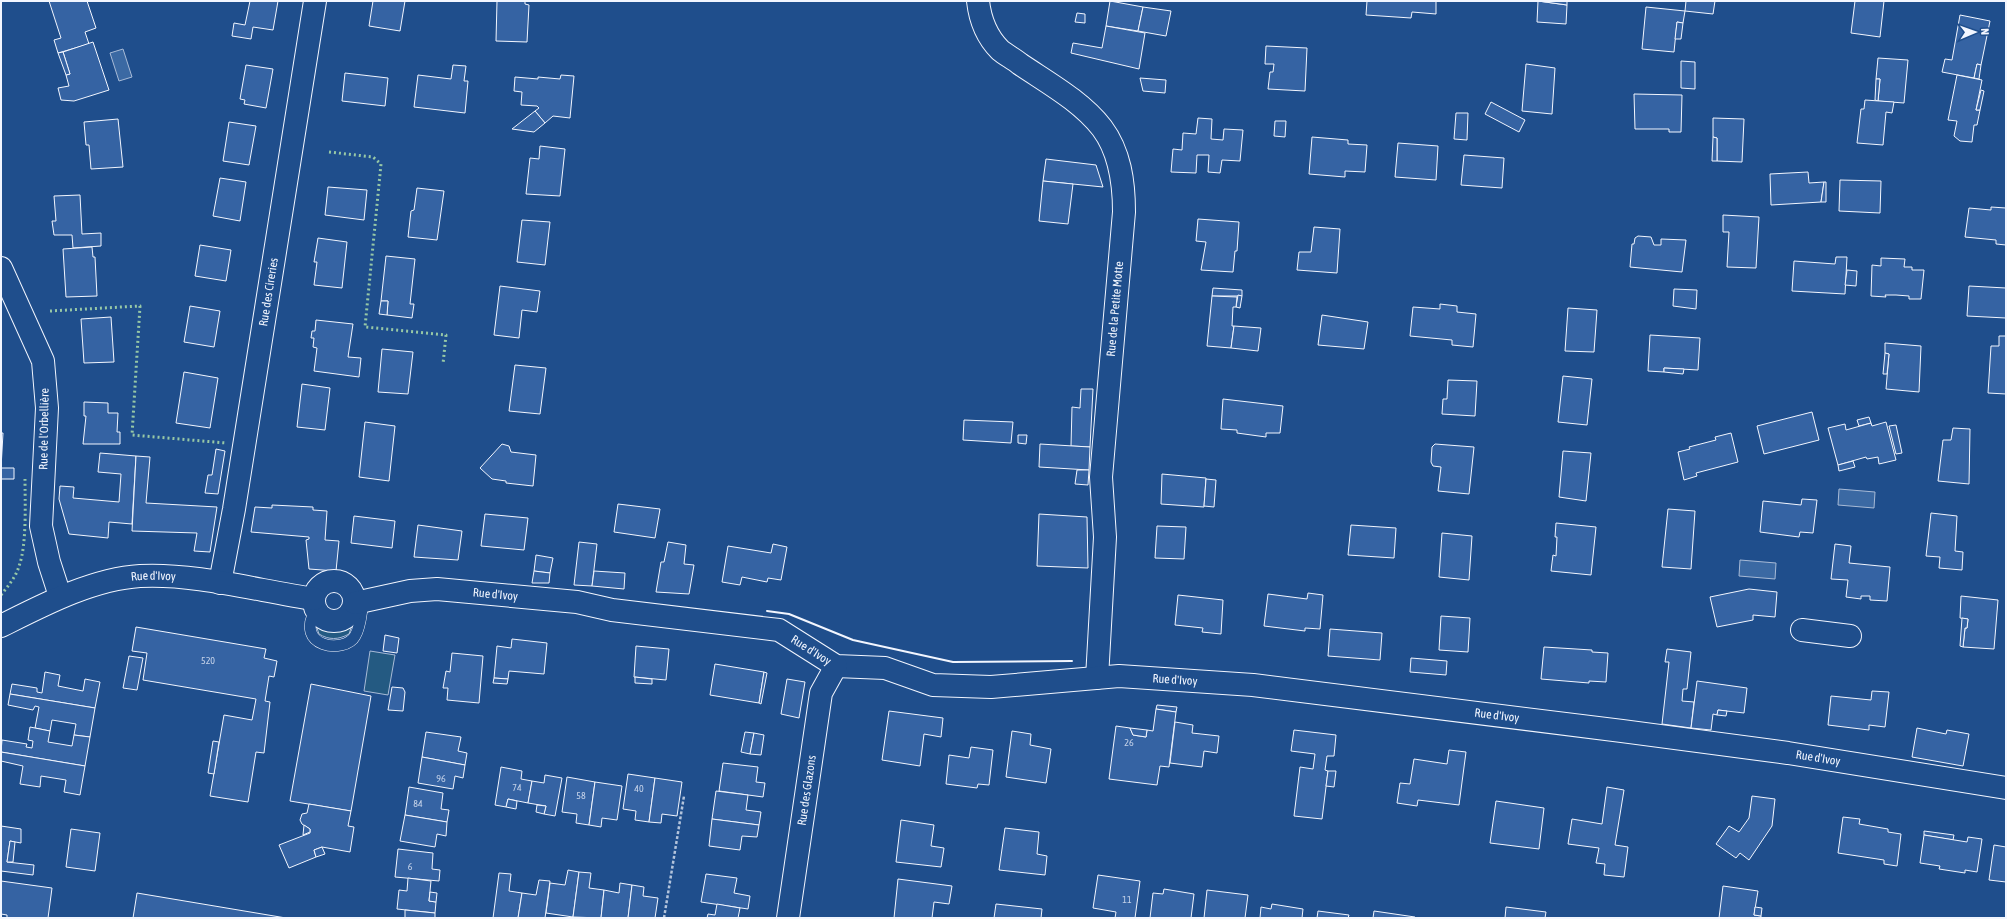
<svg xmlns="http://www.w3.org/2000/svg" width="2007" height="919" font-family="'Asap Condensed',sans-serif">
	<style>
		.green { fill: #245a82; stroke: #a8bbd7 }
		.water { fill: #3b69a3; stroke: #a8bbd7 }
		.building { fill: #3563a3; stroke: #f2f6ff }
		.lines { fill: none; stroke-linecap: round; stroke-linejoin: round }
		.lane-casing { stroke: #f2f6ff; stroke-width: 12 }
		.street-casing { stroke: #f2f6ff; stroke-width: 24 }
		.path { stroke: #b3c4dc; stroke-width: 2.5; stroke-dasharray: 3 2; stroke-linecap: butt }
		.lane { stroke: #1f4e8c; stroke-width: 11 }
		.street { stroke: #1f4e8c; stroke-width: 22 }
		.hedge { stroke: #97c8a6; stroke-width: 3; stroke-dasharray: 2 3; stroke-linecap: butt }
		.wall { stroke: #f2f6ff; stroke-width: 2 }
		.labels { text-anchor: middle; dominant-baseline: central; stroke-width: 3; stroke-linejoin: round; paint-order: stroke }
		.number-label { font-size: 10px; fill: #c3d1e8 }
		.street-label { font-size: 12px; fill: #f2f6ff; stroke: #1f4e8c }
	</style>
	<rect width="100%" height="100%" fill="#1f4e8c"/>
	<g class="green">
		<path d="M315,622l11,3h26l-3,9c-11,6 -20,6 -30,0z"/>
		<path d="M370,651l25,4 -7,40 -24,-4z"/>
	</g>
	<g class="water">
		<path d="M123,49l9,28 -13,4 -9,-28z"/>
		<path d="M1839,489l36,3 -1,16 -36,-3z"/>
		<path d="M1740,560l36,3 -1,16 -36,-3z"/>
	</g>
	<g class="building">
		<path d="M49,1h38l9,27 -11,4 4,12 -31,9 -4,-13 7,-2z"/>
		<path d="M250,1h28l-5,29 -20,-3 -2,12 -19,-3 2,-13 11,2z"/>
		<path d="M373,1h32l-5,30 -31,-5z"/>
		<path d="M497,1h28v3l4,1 -2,37 -31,-1z"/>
		<path d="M1110,1l33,6 -5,24 -32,-5z"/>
		<path d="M1367,1h69v13l-24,-2 -1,6 -45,-3z"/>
		<path d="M1538,1l29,4 -1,19 -29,-2z"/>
		<path d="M1538,1h29v4z"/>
		<path d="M1686,1h29l-2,13 -28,-3z"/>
		<path d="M1855,1h29l-4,36 -29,-4z"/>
		<path d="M1143,7l28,4 -5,25 -28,-5z"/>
		<path d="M1646,7l39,4 -2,12 -6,-1 -3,30 -32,-3z"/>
		<path d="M1077,13l8,1v9l-10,-1z"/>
		<path d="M1960,15l30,6 -9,44 -4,-1 -3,14 -32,-6 3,-13 7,1z"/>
		<path d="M1677,22l6,1 -2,16h-6z"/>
		<path d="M1106,26l39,7 -6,36 -68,-16 2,-10 29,5z"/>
		<path d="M93,42l16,48 -35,11 -13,-1 -3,-12 11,-2 -3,-11 4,-1 -7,-22z"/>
		<path d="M1266,46l41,2 -2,43 -37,-2 2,-17h3l1,-8h-9z"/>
		<path d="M63,52l7,22 -4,1 -8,-22z"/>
		<path d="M1878,58l30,2 -4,43 -26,-2 2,-22h-4z"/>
		<path d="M1681,61l14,1v27l-14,-1z"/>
		<path d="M1526,64l29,4 -3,46 -30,-3z"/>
		<path d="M1977,64l4,1 -2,14 -5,-1z"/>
		<path d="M246,65l27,4 -7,39 -22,-4 1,-4 -5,-1z"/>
		<path d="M453,65l13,1 -2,15h4l-3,32 -51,-6 4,-32 33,4z"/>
		<path d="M345,73l43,5 -3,28 -43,-5z"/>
		<path d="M561,75l13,1 -4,42 -17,-2 -8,7 -10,-12 4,-3 -2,-2 -16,-1 1,-13 -8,-1 1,-14 23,2v-2l22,2z"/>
		<path d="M1957,75l25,5 -6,30h4l-3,15h-3l-2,17 -12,-1 -6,-5 3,-15 -9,-1z"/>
		<path d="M1140,78l26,2 -1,13 -22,-2z"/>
		<path d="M1876,79h4l-2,22 -3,-1z"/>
		<path d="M1981,90l3,1 -4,19h-4z"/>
		<path d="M1634,94l48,1 -1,37h-12v-3h-34z"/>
		<path d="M1865,100l29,2 -2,11 -6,-1 -3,33 -26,-2 4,-34h3z"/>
		<path d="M1491,102l34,18 -6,12 -34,-18z"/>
		<path d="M535,111l10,12 -11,9 -22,-3z"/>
		<path d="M1456,113h12l-1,27 -13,-1z"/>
		<path d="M1198,118l14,1 -1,20 12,1 1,-11 19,1 -3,31 -18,-1 -2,13 -12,-1 1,-17h-12l-1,18 -25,-1 2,-23 9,1 1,-17 13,1z"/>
		<path d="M1713,118l31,1 -2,43 -25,-1v-23l-4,-1z"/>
		<path d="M118,119l5,48 -32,2 -2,-24h-3l-2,-23z"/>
		<path d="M1275,121h11l-1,16 -11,-1z"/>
		<path d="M229,122l27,4 -7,39 -26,-4z"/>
		<path d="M1312,137l36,3v4l19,1 -2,27 -20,-1v6l-36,-3z"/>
		<path d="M1713,137l4,1v23h-5z"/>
		<path d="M1398,143l40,3 -2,34 -41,-3z"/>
		<path d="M540,146l25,3 -5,47 -34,-2 4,-36 9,1z"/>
		<path d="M1464,155l40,3 -2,30 -41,-3z"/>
		<path d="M1046,159l50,6 7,22 -60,-6z"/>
		<path d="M1808,172l1,11 15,-1 -3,20 -50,3 -1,-31z"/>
		<path d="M220,178l26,4 -6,39 -27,-5z"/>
		<path d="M1840,180l41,1 -1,32 -41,-2z"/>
		<path d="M1043,181l30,3 -5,40 -29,-3z"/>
		<path d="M1824,182h2v20h-5z"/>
		<path d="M328,187l39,3 -3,30 -39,-5z"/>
		<path d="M417,188l27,3 -7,49 -29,-3 3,-26 3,-1z"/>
		<path d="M80,195l2,39 19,-1v13l-28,2 -1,-13h-18l-2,-14h4l-2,-25z"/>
		<path d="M1991,207l15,1v37l-10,-1v-4l-31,-3 4,-29 22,2z"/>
		<path d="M1723,215l36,2 -3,51 -29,-1 2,-35h-6z"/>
		<path d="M1198,219l41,3 -2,29h-2l-2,21 -32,-2 5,-28 -10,-1z"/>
		<path d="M522,220l28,2 -5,43 -28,-3z"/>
		<path d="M1314,227l26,2 -3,44 -40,-3 2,-18h12z"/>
		<path d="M1638,236l13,1 3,8h7v-6l25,1 -4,32 -52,-5 2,-23h2l1,-6z"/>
		<path d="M318,238l29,4 -5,46 -28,-3 3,-23h-3z"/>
		<path d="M200,245l31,5 -5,31 -31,-5z"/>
		<path d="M92,247l1,10h2l2,39 -31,1 -3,-48z"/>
		<path d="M386,256l29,3 -5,45h4l-2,14 -25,-3 1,-14h-7z"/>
		<path d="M1836,257h11l-2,37 -53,-3 2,-30 41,3z"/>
		<path d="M1881,258l24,1 -1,8h8v3h12l-3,29h-12v-3l-13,-1h-11l1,2 -15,-1 1,-31 9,1z"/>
		<path d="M1847,270l10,1 -1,15 -11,-1z"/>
		<path d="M500,286l40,5 -3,21 -15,-2 -3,28 -25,-3z"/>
		<path d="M1969,286l37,2v30l-39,-2z"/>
		<path d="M1213,288l29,2v6h-30z"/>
		<path d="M1674,289l23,1 -1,19 -23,-3z"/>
		<path d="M1238,295l4,1 -2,12 -4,-1z"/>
		<path d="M1212,296l25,1 -1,10h-3l-1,19h2l-3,22 -24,-2z"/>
		<path d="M381,301h7l-1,14 -8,-1z"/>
		<path d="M1440,304l17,2v6l19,2 -3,33 -21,-2v-5l-42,-4 3,-29 27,2z"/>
		<path d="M190,306l30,5 -6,36 -30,-5z"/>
		<path d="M1568,308l29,2 -3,42 -29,-1z"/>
		<path d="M1322,315l46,7 -4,27 -46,-4z"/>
		<path d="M111,317l3,45 -30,1 -3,-44z"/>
		<path d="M316,320l37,4 -5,33 13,1 -2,19 -45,-6 3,-23 -4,-1 1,-9h-3l1,-7h3z"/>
		<path d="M1234,326l27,2 -3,23 -27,-3z"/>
		<path d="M1650,335l50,3 -2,32 -34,-2v4l-16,-1z"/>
		<path d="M1999,336h7v58l-18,-1 3,-47h8z"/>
		<path d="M1885,343l36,3 -2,46 -33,-3 3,-35 -4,-1z"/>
		<path d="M382,349l31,3 -5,42 -30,-2z"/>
		<path d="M1885,353l4,1 -2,20h-4z"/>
		<path d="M515,365l31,3 -6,46 -31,-3z"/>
		<path d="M1664,368l20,1 -1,5 -19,-2z"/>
		<path d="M184,372l34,6 -8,50 -34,-5z"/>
		<path d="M1563,376l29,3 -5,46 -29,-3z"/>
		<path d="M1448,380l29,1 -2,35 -33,-2 1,-15h4z"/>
		<path d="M302,384l28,4 -5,42 -28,-3z"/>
		<path d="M1081,389h12l-3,58 -19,-1 1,-39 8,1z"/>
		<path d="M1223,399l60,7 -3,27h-14v4l-29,-4v-3l-16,-1z"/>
		<path d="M84,402l24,1v10h10l-1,19h3v12h-37l3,-28h-2z"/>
		<path d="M1812,412l7,28 -55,14 -7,-28z"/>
		<path d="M1869,417l2,6 -12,3 -2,-6z"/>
		<path d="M964,420l49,2 -2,21 -48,-3z"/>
		<path d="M365,422l30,4 -6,55 -30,-4z"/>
		<path d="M1886,422l10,38 -17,4 -1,-7 -11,2 -1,-2 -28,8 -10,-37 17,-4 1,6 25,-7 1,3z"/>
		<path d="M1896,425l6,28 -6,1 -7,-28z"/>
		<path d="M1953,428l17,1 -1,55 -31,-3 5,-41h8z"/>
		<path d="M1,433h2l-2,35h13v11h-13z"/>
		<path d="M1731,433l7,29 -42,11 1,3 -13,4 -6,-28 12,-3 -1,-2 27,-7 -1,-3z"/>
		<path d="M1018,435h9l-1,9 -8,-1z"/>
		<path d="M502,444l7,2 2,6 25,3 -3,31 -27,-3v-2l-14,-2 -12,-11z"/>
		<path d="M1040,444l50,3 -1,23 -50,-3z"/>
		<path d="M1435,444l39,3 -5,47 -31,-3 3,-24 -8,-1 -2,-4 1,-15z"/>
		<path d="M216,449l9,2 -7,43 -13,-1 3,-18h4z"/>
		<path d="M1563,451l28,2 -5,48 -27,-4z"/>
		<path d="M100,453l36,3 -4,68 -23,-2 -1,16 -39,-4 -10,-35 1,-13 14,1 -1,11 46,4 2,-28 -23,-2z"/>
		<path d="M136,456l14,1 -4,46 71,4 -7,45 -16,-1 3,-18 -65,-2z"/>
		<path d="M1853,461l2,6 -16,4 -1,-6z"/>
		<path d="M1077,470h12l-1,15 -13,-1z"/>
		<path d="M1162,474l44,4 -2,29 -43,-3z"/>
		<path d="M1206,479l10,1 -2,27 -10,-1z"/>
		<path d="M1802,499l15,1 -4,33 -13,-1 -1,5 -39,-5 3,-31 38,4z"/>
		<path d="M618,504l42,5 -5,29 -41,-6z"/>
		<path d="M272,505l41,2v3l14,1 -2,29 14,1 -3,30 -27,-2 -3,-29 3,-1v-2l-58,-5 4,-25 17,1z"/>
		<path d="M1668,509l27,2 -4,58 -29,-2z"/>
		<path d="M1931,513l26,3 -2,35 8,1 -1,18 -23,-2 1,-11 -14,-1z"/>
		<path d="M485,514l43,4 -4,32 -43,-4z"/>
		<path d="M1039,514l48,3 1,51 -51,-2z"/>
		<path d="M354,516l41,5 -3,27 -41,-5z"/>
		<path d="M1556,523l40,4 -5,48 -40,-4 2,-16 3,1 1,-19h-2z"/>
		<path d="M418,525l44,6 -4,29 -44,-3z"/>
		<path d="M1351,525l45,3 -2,30 -46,-3z"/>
		<path d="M1157,526l29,1 -2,32 -29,-1z"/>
		<path d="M1442,533l30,3 -3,44 -30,-3z"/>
		<path d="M579,542l18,2 -5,42 -18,-1z"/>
		<path d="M668,542l18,3 -2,19 10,1 -5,29 -33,-2 5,-30h3z"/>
		<path d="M773,544l14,3 -6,33 -13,-2 -1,4 -25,-5 -2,8 -18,-3 6,-36 43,7z"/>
		<path d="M1835,544l16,2 -2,17 41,4 -3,34 -17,-1v-4h-9v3l-15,-2 2,-17 -17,-1z"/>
		<path d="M536,555l17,3 -3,15 -16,-2z"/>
		<path d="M534,571l16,2 -1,10h-17z"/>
		<path d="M594,571l31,2 -1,16 -32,-3z"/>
		<path d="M1749,589l28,3 -2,25 -22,-2v5l-36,7 -7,-30z"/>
		<path d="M1308,593l15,2 -3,34 -15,-1v3l-41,-5 4,-32 39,5z"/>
		<path d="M1178,595l45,5 -2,34 -19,-2 1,-4 -28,-3z"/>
		<path d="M1961,596l37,4 -4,49 -31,-2 2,-19h2l1,-9 -8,-1z"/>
		<path d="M1441,616l29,2 -2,34 -29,-2z"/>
		<path d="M1962,618l6,1 -1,9h-2l-2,19 -3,-1z"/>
		<path d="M136,627l130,22 -2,9 13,3 -3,16 -5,-1 -4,25 5,1 -6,51 -8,-1 -8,50 -38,-6 14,-81 28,5 4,-21 -113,-19 4,-27 -15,-2z"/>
		<path d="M1330,629l52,4 -2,27 -52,-4z"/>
		<path d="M385,635l14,3 -2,15 -14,-2z"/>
		<path d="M512,639l35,4 -3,31 -35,-3 -1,8 -14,-1 3,-32 14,2z"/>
		<path d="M636,646l33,3 -3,31 -32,-3z"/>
		<path d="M1544,647l48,3v2l16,1 -2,29 -17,-1v2l-48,-4z"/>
		<path d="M1667,649l24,3 -4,37h-4l-1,12 12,1 -3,26 -29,-4 7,-62h-4z"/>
		<path d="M452,653l31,3 -4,47 -32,-3 1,-12h-5l3,-17 4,1z"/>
		<path d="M129,656l14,2 -6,32 -14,-2z"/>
		<path d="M1411,658l36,3 -1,14 -36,-3z"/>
		<path d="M715,664l49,8 -5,31 -49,-8z"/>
		<path d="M45,672l15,3 -2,11 25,5 2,-12 15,3 -5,26 -85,-14 2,-10 25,4v4l5,1z"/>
		<path d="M764,672l3,1 -6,31 -2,-1z"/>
		<path d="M635,677l17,2v5l-17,-1z"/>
		<path d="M494,678l14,1 -1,5 -14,-1z"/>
		<path d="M787,679l18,3 -6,36 -18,-4z"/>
		<path d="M1697,681l50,7 -3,25 -26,-3 -1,5 -4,-1 -2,16 -20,-2z"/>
		<path d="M311,684l60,12 -20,115 -61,-10z"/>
		<path d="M392,687l11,1 2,4 -2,19 -15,-1z"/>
		<path d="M1872,691l17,1 -4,35 -16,-2v5l-41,-5 3,-29 40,4z"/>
		<path d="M10,694l85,14 -5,29 -16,-2 2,-11 -24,-4 -2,11 -15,-3 4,-21 -4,-1 -2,4 -25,-5z"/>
		<path d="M1157,705l20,2 -1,5 -20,-3z"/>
		<path d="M1156,709l20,3 -7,55 -9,-1 -3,19 -48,-6 7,-53 14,2 3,7 13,2 1,-7 6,1z"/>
		<path d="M1718,710l9,1 -1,5 -9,-1z"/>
		<path d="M889,711l54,7 -2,19 -17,-3 -4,32 -38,-6z"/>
		<path d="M1175,722l18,3 -1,8 27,3 -2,17 -13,-2 -2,16 -32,-4z"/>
		<path d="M30,727l20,4 -2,11 24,4 2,-11 16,2 -5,29 -84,-14 1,-12 25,4 -1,3 6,1 1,-7 -5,-1z"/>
		<path d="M1130,728l17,2 -1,7 -13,-2z"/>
		<path d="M1917,728l29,6 1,-4 22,4 -6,32 -51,-9z"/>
		<path d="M1294,730l42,5 -2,21h-7l-2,14 3,1 -6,48 -28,-3 6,-49 13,2 2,-15 -24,-3z"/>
		<path d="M1012,731l19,3 -1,11 21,4 -5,34 -40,-6z"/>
		<path d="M426,732l35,5 -3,14 9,2 -2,12 -43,-8z"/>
		<path d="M745,732l9,1 -4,21 -9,-2z"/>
		<path d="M754,733l10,2 -3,20 -11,-1z"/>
		<path d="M213,741l6,1 -5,32 -6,-1z"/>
		<path d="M971,747l22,3 -4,35 -11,-1 -1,4 -31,-4 3,-29 20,3z"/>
		<path d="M1449,750l17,2 -7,53 -41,-5 -1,6 -20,-3 3,-20 10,1 4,-25 33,5z"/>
		<path d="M1,752l84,14 -5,29 -16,-3 2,-12 -25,-4 -1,11 -20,-3 3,-18 -22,-5z"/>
		<path d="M422,757l43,8 -2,13 -8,-2 -2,13 -35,-6z"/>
		<path d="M723,763l35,4 -2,15 9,1 -2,14 -44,-6z"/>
		<path d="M501,767l21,4 -1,8 11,2 -4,22 -20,-4 -2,8 -11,-2z"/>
		<path d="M1328,771h8l-2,16 -8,-1z"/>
		<path d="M628,774l27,4 -6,44 -14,-2 1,-9 -13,-2z"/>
		<path d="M545,775l17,3 -7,38 -11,-2 2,-8 -18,-3 4,-22 12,2z"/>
		<path d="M567,777l28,5 -6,43 -13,-2 1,-9 -15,-2z"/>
		<path d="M655,778l27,4 -5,34 -15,-2 -1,9 -12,-1z"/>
		<path d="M595,782l27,4 -5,34 -15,-2 -1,9 -12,-2z"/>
		<path d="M409,787l34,6 -2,16 8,1 -2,12 -42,-7z"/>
		<path d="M1607,787l17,3 -9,55 13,2 -4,30 -20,-2 1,-11 -9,-1 3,-15 -31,-4 4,-25 30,5z"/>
		<path d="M716,791l32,4 -2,15 15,2 -2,13 -47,-6z"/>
		<path d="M1752,796l23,3 -3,27 -23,34 -9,-7 -4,5 -20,-14 13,-18 10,6 10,-14z"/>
		<path d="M508,799l9,2 -1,8 -10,-2z"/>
		<path d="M1496,801l48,7 -5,41 -49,-6z"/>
		<path d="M309,804l42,7 -3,15 6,1 -4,25 -28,-5 -8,3 2,7 -27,11 -10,-23 31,-12v-4l-8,-5 -2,-4 2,-6 5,-1z"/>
		<path d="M537,805l9,1 -2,8 -8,-2z"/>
		<path d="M405,815l42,7 -1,14 -9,-2 -2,13 -35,-6z"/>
		<path d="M1843,817l17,2 -1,5 29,5v3l13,2 -4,32 -13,-2v-4l-46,-7z"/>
		<path d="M712,819l47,6 -2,12 -15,-1 -2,14 -31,-4z"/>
		<path d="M901,820l33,5 -3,21 13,2 -3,19 -45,-5z"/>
		<path d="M304,825l6,4v3l-7,3z"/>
		<path d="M1,826l20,3v14l-11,-2 -3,21 27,3 -1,10 -32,-4z"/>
		<path d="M1005,828l34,4 -2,22 10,2 -2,19 -46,-5z"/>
		<path d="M71,829l29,4 -5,38 -29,-4z"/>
		<path d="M1924,831l30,4 -1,5 -29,-5z"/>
		<path d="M1924,835l43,7 1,-5 14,2 -5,33 -12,-2v3l-26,-4 1,-3 -20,-3z"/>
		<path d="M10,841l5,1 -2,20h-6z"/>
		<path d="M1994,845l12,2v35l-17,-2z"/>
		<path d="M322,847l3,7 -9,3 -2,-7z"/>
		<path d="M398,849l35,4 -1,16 8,1 -1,11 -44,-4z"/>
		<path d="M568,870l11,2 -6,45 -27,-4 4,-30 15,2z"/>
		<path d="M579,872l12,1 -2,15 15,2 -3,28 -28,-1z"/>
		<path d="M499,873l12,1 -2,17 13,2 -4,25h-25z"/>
		<path d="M706,874l31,4 -3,15 16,3 -2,13 -47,-7z"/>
		<path d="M1098,875l42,6 -5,37h-20l1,-6 -23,-4z"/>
		<path d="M408,878l23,3 -2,20 7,1 -1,11 -38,-4 2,-19 8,1z"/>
		<path d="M898,879l54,7 -3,18 -15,-2 -2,16h-38z"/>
		<path d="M539,880l11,1 -5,37h-27l4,-25 14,2z"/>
		<path d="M1,881l51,7 -4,30h-41v-3l-6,-1z"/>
		<path d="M620,883l12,2 -4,33h-27l3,-28 15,3z"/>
		<path d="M632,885l12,2 -1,9 15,2 -3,20h-27z"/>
		<path d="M1723,886l35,5 -4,24 7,1v2h-42z"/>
		<path d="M1164,889l30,5 -3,24h-41l3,-25 10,1z"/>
		<path d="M1207,890l41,5 -3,23h-41z"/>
		<path d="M430,892l7,1 -1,9 -7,-1z"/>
		<path d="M137,893l149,25h-153z"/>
		<path d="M717,904l23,4 -2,10h-31l1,-4 7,1z"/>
		<path d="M996,904l46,5 -1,9h-47z"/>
		<path d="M1272,904l31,5 -1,9h-42l1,-11 10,2z"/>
		<path d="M1506,907l40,5 -1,6h-40z"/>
		<path d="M1755,907l7,1 -1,8 -7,-1z"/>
		<path d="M405,910l30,3v5h-30z"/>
		<path d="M1318,911l31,4 -1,3h-31z"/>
		<path d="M1374,911l41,6v1h-42z"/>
	</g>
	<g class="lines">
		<defs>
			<path id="lane" d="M316,609c-23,39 29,45 39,27 6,-10 6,-23 8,-34"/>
			<g id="street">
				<path d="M978,1c2,18 9,36 22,49 6,5 14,9 20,14 28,19 61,37 82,64 18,24 22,54 22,84l-23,265 4,60 -8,141"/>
				<path d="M1,268l42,93 4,47 -6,118 8,36 11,34"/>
				<circle cx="334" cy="601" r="20"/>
				<path id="s1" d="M220,583l14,-74 81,-508"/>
				<path id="s2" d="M355,603l55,-12 27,-2 140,13 35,8 167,20 57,36 49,2 48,17 58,2 128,-11 134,9 369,46 166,22 218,35"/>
				<path id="s3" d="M1,626c42,-21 91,-47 139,-50 55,-3 119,15 174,23"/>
				<path d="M1802,630l48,6"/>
				<path id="s4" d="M788,918l33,-225 15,-27"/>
			</g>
		</defs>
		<use href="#lane" class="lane-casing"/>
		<use href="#street" class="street-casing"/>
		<path class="path" d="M664,918l20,-122"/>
		<use href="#lane" class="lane"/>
		<use href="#street" class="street"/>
		<g class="hedge">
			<path d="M329,152l44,5 8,7 -16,163 81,8 -3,29"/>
			<path d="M50,311l90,-5 -8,129 94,8"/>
			<path d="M1,595c7,-9 15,-18 18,-29 8,-21 6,-64 6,-87"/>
		</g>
		<path class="wall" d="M767,611l22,3 64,26 100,22 119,-1"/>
	</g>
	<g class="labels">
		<g class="number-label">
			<text x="208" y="660">520</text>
			<text x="1129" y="742">26</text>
			<text x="441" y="778">96</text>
			<text x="517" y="787">74</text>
			<text x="639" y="788">40</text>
			<text x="581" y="795">58</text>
			<text x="418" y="803">84</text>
			<text x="410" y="866">6</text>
			<text x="1127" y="899">11</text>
		</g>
		<g class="street-label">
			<text stroke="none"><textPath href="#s1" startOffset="295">Rue des Cireries</textPath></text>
			<text transform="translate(1115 309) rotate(-85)">Rue de la Petite Motte</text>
			<text transform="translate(44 429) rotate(-89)">Rue de l'Orbellière</text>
			<text stroke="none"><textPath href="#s3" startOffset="162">Rue d'Ivoy</textPath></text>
			<text stroke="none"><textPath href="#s2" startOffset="142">Rue d'Ivoy</textPath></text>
			<text stroke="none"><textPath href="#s2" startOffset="466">Rue d'Ivoy</textPath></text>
			<text stroke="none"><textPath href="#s2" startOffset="838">Rue d'Ivoy</textPath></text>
			<text stroke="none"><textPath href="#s2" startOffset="1162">Rue d'Ivoy</textPath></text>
			<text stroke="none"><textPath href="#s2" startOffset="1486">Rue d'Ivoy</textPath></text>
			<text stroke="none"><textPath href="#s4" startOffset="129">Rue des Glazons</textPath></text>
		</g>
	</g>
	<rect width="2007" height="919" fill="none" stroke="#f2f6ff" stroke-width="4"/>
	<g transform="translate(1975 32) rotate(88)" stroke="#1f4e8c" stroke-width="3" paint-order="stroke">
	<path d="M0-3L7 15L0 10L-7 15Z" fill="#f2f6ff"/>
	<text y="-6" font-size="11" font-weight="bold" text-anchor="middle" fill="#f2f6ff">N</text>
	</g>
</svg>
